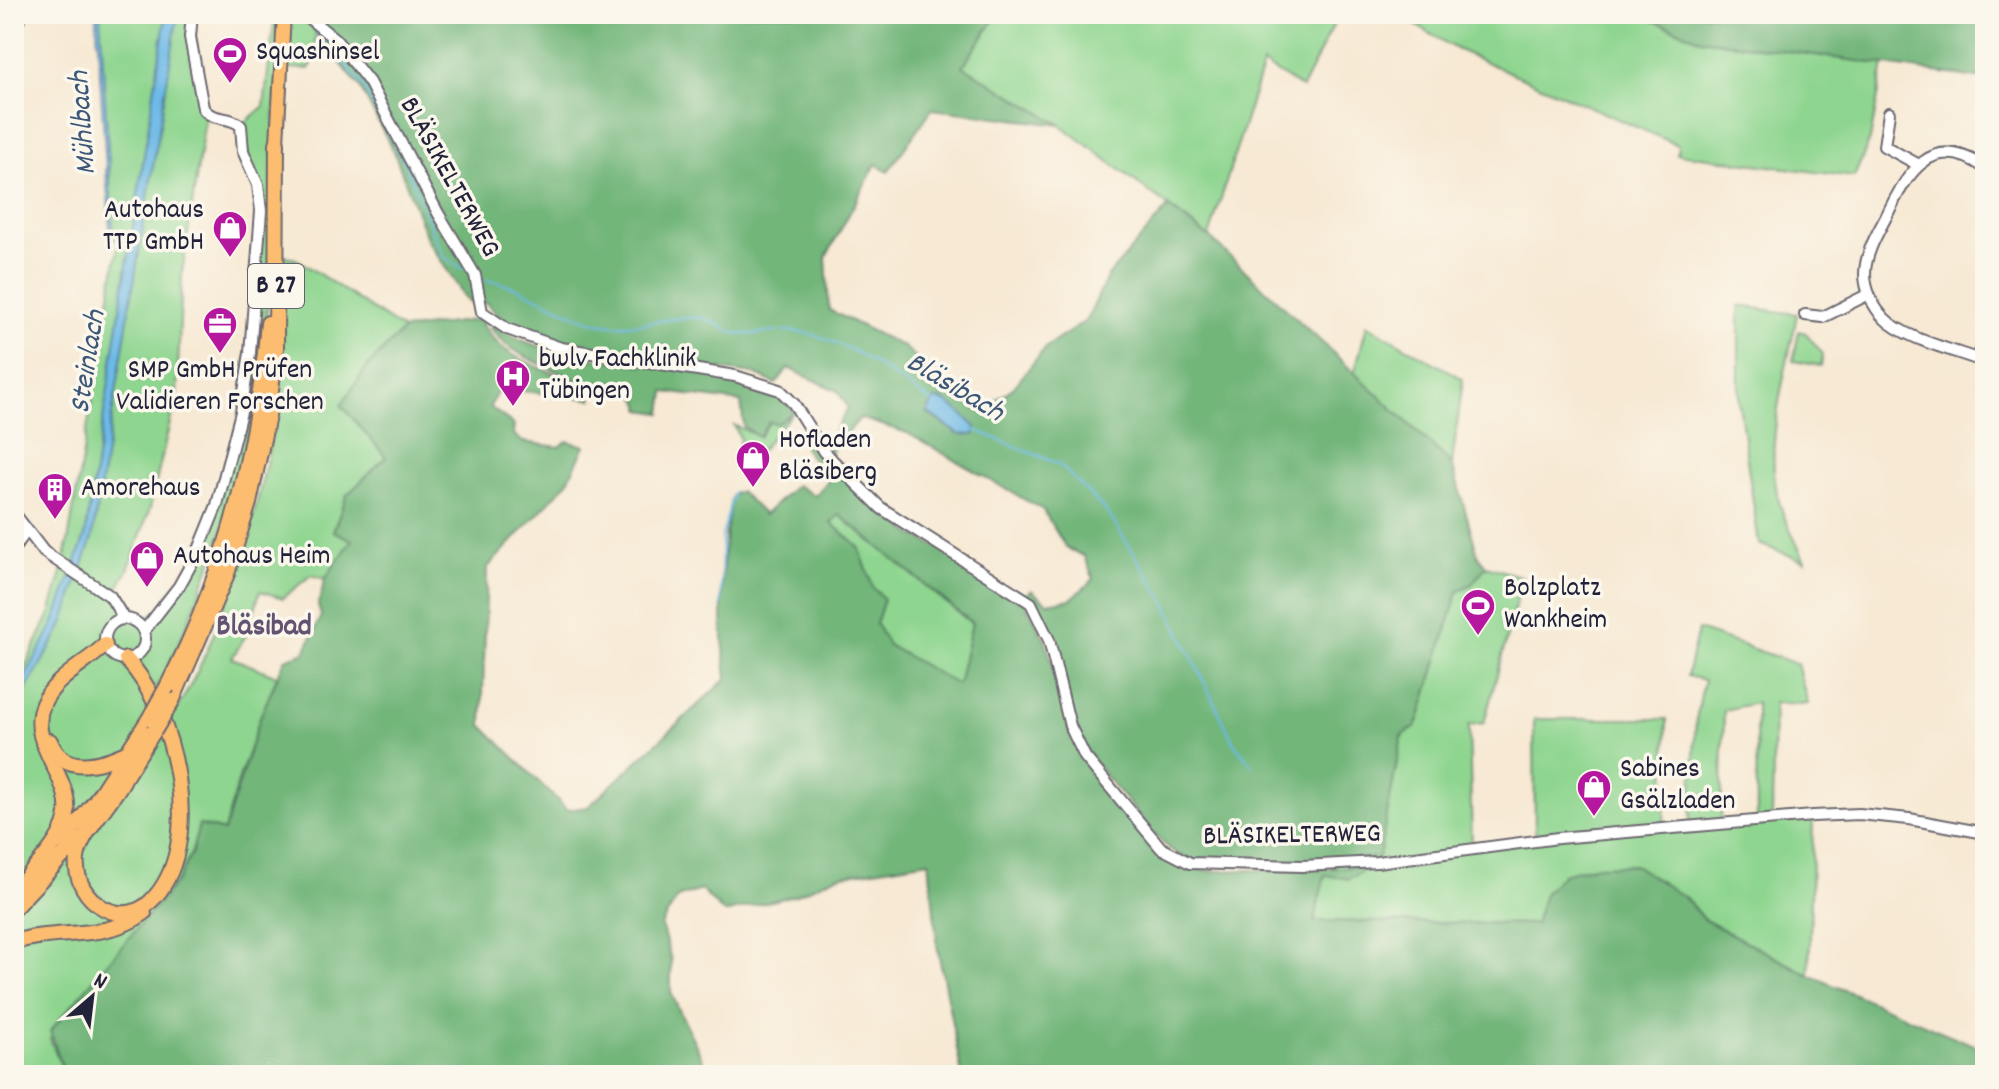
<svg xmlns="http://www.w3.org/2000/svg" width="1999" height="1089" font-family="Dekko,sans-serif">
	<style>
		.green { fill: #8ed58f; stroke: #587c65; stroke-width: 2; fill-rule: evenodd }
		.forest { fill: #72b67a; stroke: #4a6c5a; stroke-width: 2; fill-rule: evenodd }
		.water { fill: #6dbae7; stroke: #486e91; stroke-width: 2 }
		.lines { fill: none; stroke-linecap: round; stroke-linejoin: round }
		.stream { stroke: #6dbae7; stroke-width: 2 }
		.minor-casing { stroke: #6d6870; stroke-width: 14 }
		.major-casing { stroke: #6d6870; stroke-width: 16 }
		.highway-casing { stroke: #6d6870; stroke-width: 18 }
		.minor { stroke: #fff; stroke-width: 10 }
		.major { stroke: #fcbd6f; stroke-width: 12 }
		.highway { stroke: #fcbd6f; stroke-width: 14 }
		.highway-bridge-casing { stroke: #6d6870; stroke-width: 18; stroke-linecap: butt }
		.highway-bridge { stroke: #fcbd6f; stroke-width: 14 }
		.labels { text-anchor: middle; dominant-baseline: central; stroke-width: 7; stroke-linejoin: round; paint-order: stroke }
		.shield { fill: #fbf7ec; stroke: #636270; stroke-width: 2 }
		.shield-label { font-size: 26px; font-weight: bold; fill: #22223b }
		.poi-label { font-size: 28px; fill: #22223b; stroke: #fbf7ec; text-anchor: start }
		.street-label { font-size: 28px; fill: #22223b; stroke: #fbf7ec }
		.water-label { font-size: 30px; font-style: italic; fill: #3c5777; stroke: #fbf7ec }
		.neighbourhood-label { font-size: 30px; font-weight: bold; fill: #625373; stroke: #fbf7ec }
	</style>
	<rect width="100%" height="100%" fill="#fbf7ec"/>
	<filter id="ink" filterUnits="userSpaceOnUse"><feTurbulence type="fractalNoise" baseFrequency=".0125" numOctaves="2"/><feDisplacementMap in="SourceGraphic" scale="16" xChannelSelector="R" yChannelSelector="G"/><feConvolveMatrix kernelMatrix="1 2 1 2 8 2 1 2 1" color-interpolation-filters="sRGB"/></filter>
	<filter id="wash" filterUnits="userSpaceOnUse"><feTurbulence type="fractalNoise" baseFrequency=".006" numOctaves="4" result="noise"/><feDisplacementMap in="SourceGraphic" scale="32" xChannelSelector="R" yChannelSelector="G"/><feGaussianBlur stdDeviation="1.8" result="paint"/><feColorMatrix in="noise" values="0 0 0 0 0 0 0 0 0 0 0 0 0 0 0 0 0 1.4 0 .05"/><feComposite in="paint" operator="in"/></filter>
	<g filter="url(#wash)">
		<rect width="100%" height="100%" fill="#f7e9d3"/>
		<g class="green">
			<path d="M98,14h94l14,98 -24,161 -5,119 -27,116 -22,62 -12,21 29,27 13,-7 40,-59 43,-140 20,-201 -20,-85 23,-20 11,-92h8c-13,98 -8,197 -16,296 -12,129 -49,255 -106,371l-5,4 16,31c44,-63 93,-220 102,-299 6,-54 3,-110 4,-164l20,7 105,70 -36,37 19,90 -40,39 7,43 -28,40 -14,-4 -28,23 -23,-7 -11,39 -17,28 45,18 -37,99 -16,56 -25,-6 -7,27 -14,28 -128,159 15,36h-51v-385l36,-76 14,-49 55,-323 -7,-5z"/>
			<path d="M284,14h17l15,18 -3,30 -4,7 -25,-1z"/>
			<path d="M998,14h341l-37,74 -39,-24 -54,173 -148,-112 -98,-59z"/>
			<path d="M1397,14h240l63,25 184,25 -14,76 -16,37 -177,-23 1,-9 -222,-96z"/>
			<path d="M1739,306l58,8c-10,57 -32,121 -20,179 5,24 18,46 28,68l-46,-17 -20,-141z"/>
			<path d="M1367,325l96,54 -11,85 -98,-90z"/>
			<path d="M1799,331l7,2 17,21 -2,12 -28,-5z"/>
			<path d="M794,411l-48,57h-4l-4,-4 2,-26 -6,-13 25,12 10,-15z"/>
			<path d="M839,514l133,110 -14,62 -70,-41 -12,-21 8,-25 -11,-11 -14,-41 -28,-24z"/>
			<path d="M1486,566l37,11 -39,146 -15,2 3,122 63,-6 -1,-122h133l-3,109 26,-1 6,-107 8,-40 -17,-4 11,-46 99,34 11,40 -34,-1 -2,116 41,-3 -4,159 -106,-56 -18,-22 -141,-3 -8,30 -223,-3 12,-46 64,-71 13,-69 13,-7 4,-8 39,-129 14,-7zM1756,703l1,118 -36,2 3,-113z"/>
		</g>
		<g class="forest">
			<path d="M301,14h697l-35,52 98,59 -129,-16 -44,63 -12,-8 -50,93 3,53 75,37 76,65 34,-25 31,-39 42,-28 20,-43 61,-70 41,30 243,227 26,92 8,10 -14,18 -14,7 -39,129 -4,8 -13,7 -23,122c-40,4 -169,14 -200,-2 -22,-12 -38,-39 -55,-57 -17,-19 -40,-45 -47,-70 -15,-45 -17,-98 -51,-134l5,-4 17,13 23,-4 23,-20 -10,-23 -18,-8 -23,-38 -136,-77 -47,-15 -30,35 -4,-7 22,-38 -10,-17 -50,-23 -12,16 -22,-10 -163,-22 -44,-12 -40,-16 -21,-21 -18,-1 -40,-61 -34,-89 -34,-65zM941,399l28,22 5,14 -16,-1 -31,-21 8,-13z"/>
			<path d="M1637,14h348v65l-285,-40z"/>
			<path d="M480,319c22,52 94,49 112,80l-87,-10 -9,5 -6,13 24,18 -1,9 10,8 36,5 8,-6 18,5 -18,37 -80,85 -5,157 85,85 21,-3 139,-129c-8,-61 -7,-123 5,-183l8,-4 24,24 32,-30 19,11 13,-15 -28,-39 3,-4 8,-1 67,73 37,26 37,18 72,47 22,40 25,97 19,34 66,79 25,16 30,4 158,-4 -20,12 -24,-4 -11,46 221,3 9,-30 19,-20 30,-8 42,-1 50,33 18,21 106,56 174,74 -8,26h-1013l-24,-124 -9,-90 -92,15 -41,19 -72,18 -23,-23 -24,8 -16,27 10,34v34l39,82h-645l-15,-44 128,-151 14,-28 7,-27 25,6 36,-114 25,-58 20,-7 16,-36 -3,-11 7,-26 27,-39 -19,-9 14,-36 39,-38 -45,-52 26,-38 36,-37zM839,515l133,108 -14,62 -70,-40 -12,-21 8,-25 -11,-11 -14,-41 -28,-24z"/>
			<path d="M492,324c85,59 241,24 302,87l-17,13 -8,-2 -10,15 -15,-10 -3,-25 -76,-10 -3,21 -20,-3c-7,-25 -29,-33 -54,-24l-64,-30 -19,-12 -15,-16z"/>
		</g>
		<g class="water">
			<path d="M96,14h4l13,216h-3z"/>
			<path d="M166,14h12l-86,524 -30,89 -48,84v-13l40,-75 31,-87z"/>
			<path d="M935,399c14,1 30,18 41,28l-2,8 -15,-1 -32,-22z"/>
		</g>
		<g class="lines">
			<g class="stream">
				<path d="M315,29l46,54 44,80 38,94 20,12"/>
				<path d="M122,243l9,2"/>
				<path d="M485,280c42,5 73,33 113,43 35,8 68,-8 103,-5 14,1 25,15 38,16 20,1 41,-5 61,-2 50,8 91,44 133,70"/>
				<path d="M975,430l84,34 48,48 56,86 71,145 18,22"/>
				<path d="M721,606l1,-69 11,-44"/>
			</g>
		</g>
	</g>
	<g filter="url(#ink)">
		<g class="lines">
			<defs>
				<g id="minor">
					<path d="M20,14v4"/>
					<path d="M304,14l32,26 33,42 69,131 37,62 7,37 25,17 54,19 174,28 45,14 14,14 30,48 57,56 150,95 18,37 21,86 15,31 76,91 29,15 113,3 74,-4 181,-24 255,-22 46,-2 50,5 76,14"/>
					<path d="M1889,113l-5,33 33,18"/>
					<path d="M1985,168c-53,-38 -78,5 -99,49 -9,17 -21,37 -21,57 0,15 8,33 19,44 20,21 73,33 101,44"/>
					<path d="M1805,315l18,2 46,-23"/>
					<path d="M1977,359l8,-23"/>
					<path d="M14,513l30,39 66,44 14,23"/>
					<path d="M14,548l12,-16"/>
					<circle cx="125" cy="639" r="20"/>
					<path d="M144,631l35,-45 19,-34 19,-47 24,-93 9,-59 11,-142 -3,-26 -15,-34 -2,-25c-11,-11 -29,-4 -38,-18l-13,-71 2,-23"/>
				</g>
				<path id="major" d="M277,143l7,-129"/>
				<g id="highway">
					<path d="M167,687c59,-114 90,-237 101,-364"/>
					<path d="M172,701l55,-127 22,-71 19,-87 8,-68 1,-205"/>
					<path d="M50,741c14,36 52,23 78,11"/>
					<path d="M123,781c-12,22 -40,50 -45,72 -10,41 39,80 72,49 58,-55 25,-192 -24,-243"/>
					<path d="M118,788l36,-57"/>
					<path d="M62,843l34,-43 53,-81"/>
					<path d="M17,889c16,-20 40,-42 48,-66 14,-42 -40,-77 -22,-119 11,-26 43,-40 62,-59"/>
					<path d="M14,908l64,-68"/>
					<path d="M14,942c44,-14 90,0 130,-29"/>
				</g>
			</defs>
			<use href="#minor" class="minor-casing"/>
			<use href="#major" class="major-casing"/>
			<use href="#highway" class="highway-casing"/>
			<use href="#minor" class="minor"/>
			<use href="#major" class="major"/>
			<use href="#highway" class="highway"/>
			<defs>
				<g id="highway-bridge">
					<path d="M149,719l18,-32"/>
					<path d="M154,731l18,-30"/>
				</g>
			</defs>
			<use href="#highway-bridge" class="highway-bridge-casing"/>
			<use href="#highway-bridge" class="highway-bridge"/>
		</g>
	</g>
	<defs>
		<symbol id="stadium-pin" viewBox="-11 -11 22 30"><path d="M0 17L-7.5 6A9.5 9.5 0 1 1 7.5 6Z" fill="#b5179e" stroke="#fbf7ec"/><path d="M0-5a6.5 5 0 1 0 0 10a6.5 5 0 1 0 0-10ZM-3.5-1.8h7v3.6h-7Z" fill="#fff"/></symbol>
		<symbol id="shop-pin" viewBox="-11 -11 22 30"><path d="M0 17L-7.5 6A9.5 9.5 0 1 1 7.5 6Z" fill="#b5179e" stroke="#fbf7ec"/><path d="M-5-2.5h2.3a2.7 3.5 0 0 1 5.4 0H5L5.5 6h-11ZM-1.5-2.5h3a1.5 2.3 0 0 0-3 0Z" fill="#fff"/></symbol>
		<symbol id="office-pin" viewBox="-11 -11 22 30"><path d="M0 17L-7.5 6A9.5 9.5 0 1 1 7.5 6Z" fill="#b5179e" stroke="#fbf7ec"/><path d="M-6-3h4V-5.5h4V-3h4V5H-6ZM-1-4.5V-3h2v-1.5ZM-6 0V1H6V0Z" fill="#fff"/></symbol>
		<symbol id="hospital-pin" viewBox="-11 -11 22 30"><path d="M0 17L-7.5 6A9.5 9.5 0 1 1 7.5 6Z" fill="#b5179e" stroke="#fbf7ec"/><path d="M-5-5h3v3.5h4V-5h3V5h-3V1.5h-4V5h-3Z" fill="#fff"/></symbol>
		<symbol id="building-pin" viewBox="-11 -11 22 30"><path d="M0 17L-7.5 6A9.5 9.5 0 1 1 7.5 6Z" fill="#b5179e" stroke="#fbf7ec"/><path d="M-4-6H4V6H1V3H-1V6H-4ZM-2.5-4.3h1.7v1.8h-1.7ZM.8-4.3h1.7v1.8H.8ZM-2.5-1h1.7V.8h-1.7ZM.8-1h1.7V.8H.8Z" fill="#fff"/></symbol>
	</defs>
	<g fill-rule="evenodd">
		<use href="#stadium-pin" x="210" y="34" width="40" height="54"/>
		<use href="#shop-pin" x="210" y="208" width="40" height="54"/>
		<use href="#office-pin" x="200" y="304" width="40" height="54"/>
		<use href="#hospital-pin" x="493" y="357" width="40" height="54"/>
		<use href="#shop-pin" x="733" y="438" width="40" height="54"/>
		<use href="#building-pin" x="35" y="470" width="40" height="54"/>
		<use href="#shop-pin" x="127" y="538" width="40" height="54"/>
		<use href="#stadium-pin" x="1458" y="586" width="40" height="54"/>
		<use href="#shop-pin" x="1574" y="767" width="40" height="54"/>
	</g>
	<g class="labels">
		<rect class="shield" x="248" y="264" width="56" height="44" rx="6"/>
		<g class="shield-label">
			<text x="276" y="286">B 27</text>
		</g>
		<g class="poi-label">
			<text x="256" y="54">Squashinsel</text>
			<text x="204" y="212" text-anchor="end">Autohaus<tspan x="204" dy="32">TTP GmbH</tspan></text>
			<text x="539" y="361">bwlv Fachklinik<tspan x="539" dy="32">Tübingen</tspan></text>
			<text x="220" y="372" text-anchor="middle">SMP GmbH Prüfen<tspan x="220" dy="32">Validieren Forschen</tspan></text>
			<text x="779" y="442">Hofladen<tspan x="779" dy="32">Bläsiberg</tspan></text>
			<text x="81" y="490">Amorehaus</text>
			<text x="173" y="558">Autohaus Heim</text>
			<text x="1504" y="590">Bolzplatz<tspan x="1504" dy="32">Wankheim</tspan></text>
			<text x="1620" y="771">Sabines<tspan x="1620" dy="32">Gsälzladen</tspan></text>
		</g>
		<g class="street-label">
			<text transform="translate(448 178) rotate(61)">BLÄSIKELTERWEG</text>
			<text transform="translate(1292 837) rotate(-1)">BLÄSIKELTERWEG</text>
		</g>
		<g class="water-label">
			<text transform="translate(85 123) rotate(-94)">Mühlbach</text>
			<text transform="translate(90 362) rotate(-81)">Steinlach</text>
			<text transform="translate(954 389) rotate(31)">Bläsibach</text>
		</g>
		<g class="neighbourhood-label">
			<text x="264" y="628">Bläsibad</text>
		</g>
	</g>
	<rect width="1999" height="1089" fill="none" stroke="#fbf7ec" stroke-width="48"/>
	<g transform="translate(92 997) rotate(28)" stroke="#fbf7ec" stroke-width="6" paint-order="stroke">
	<path d="M0-6L14 30L0 20L-14 30Z" fill="#22223b"/>
	<text y="-12" font-size="22" font-weight="bold" text-anchor="middle" fill="#22223b">N</text>
	</g>
</svg>
